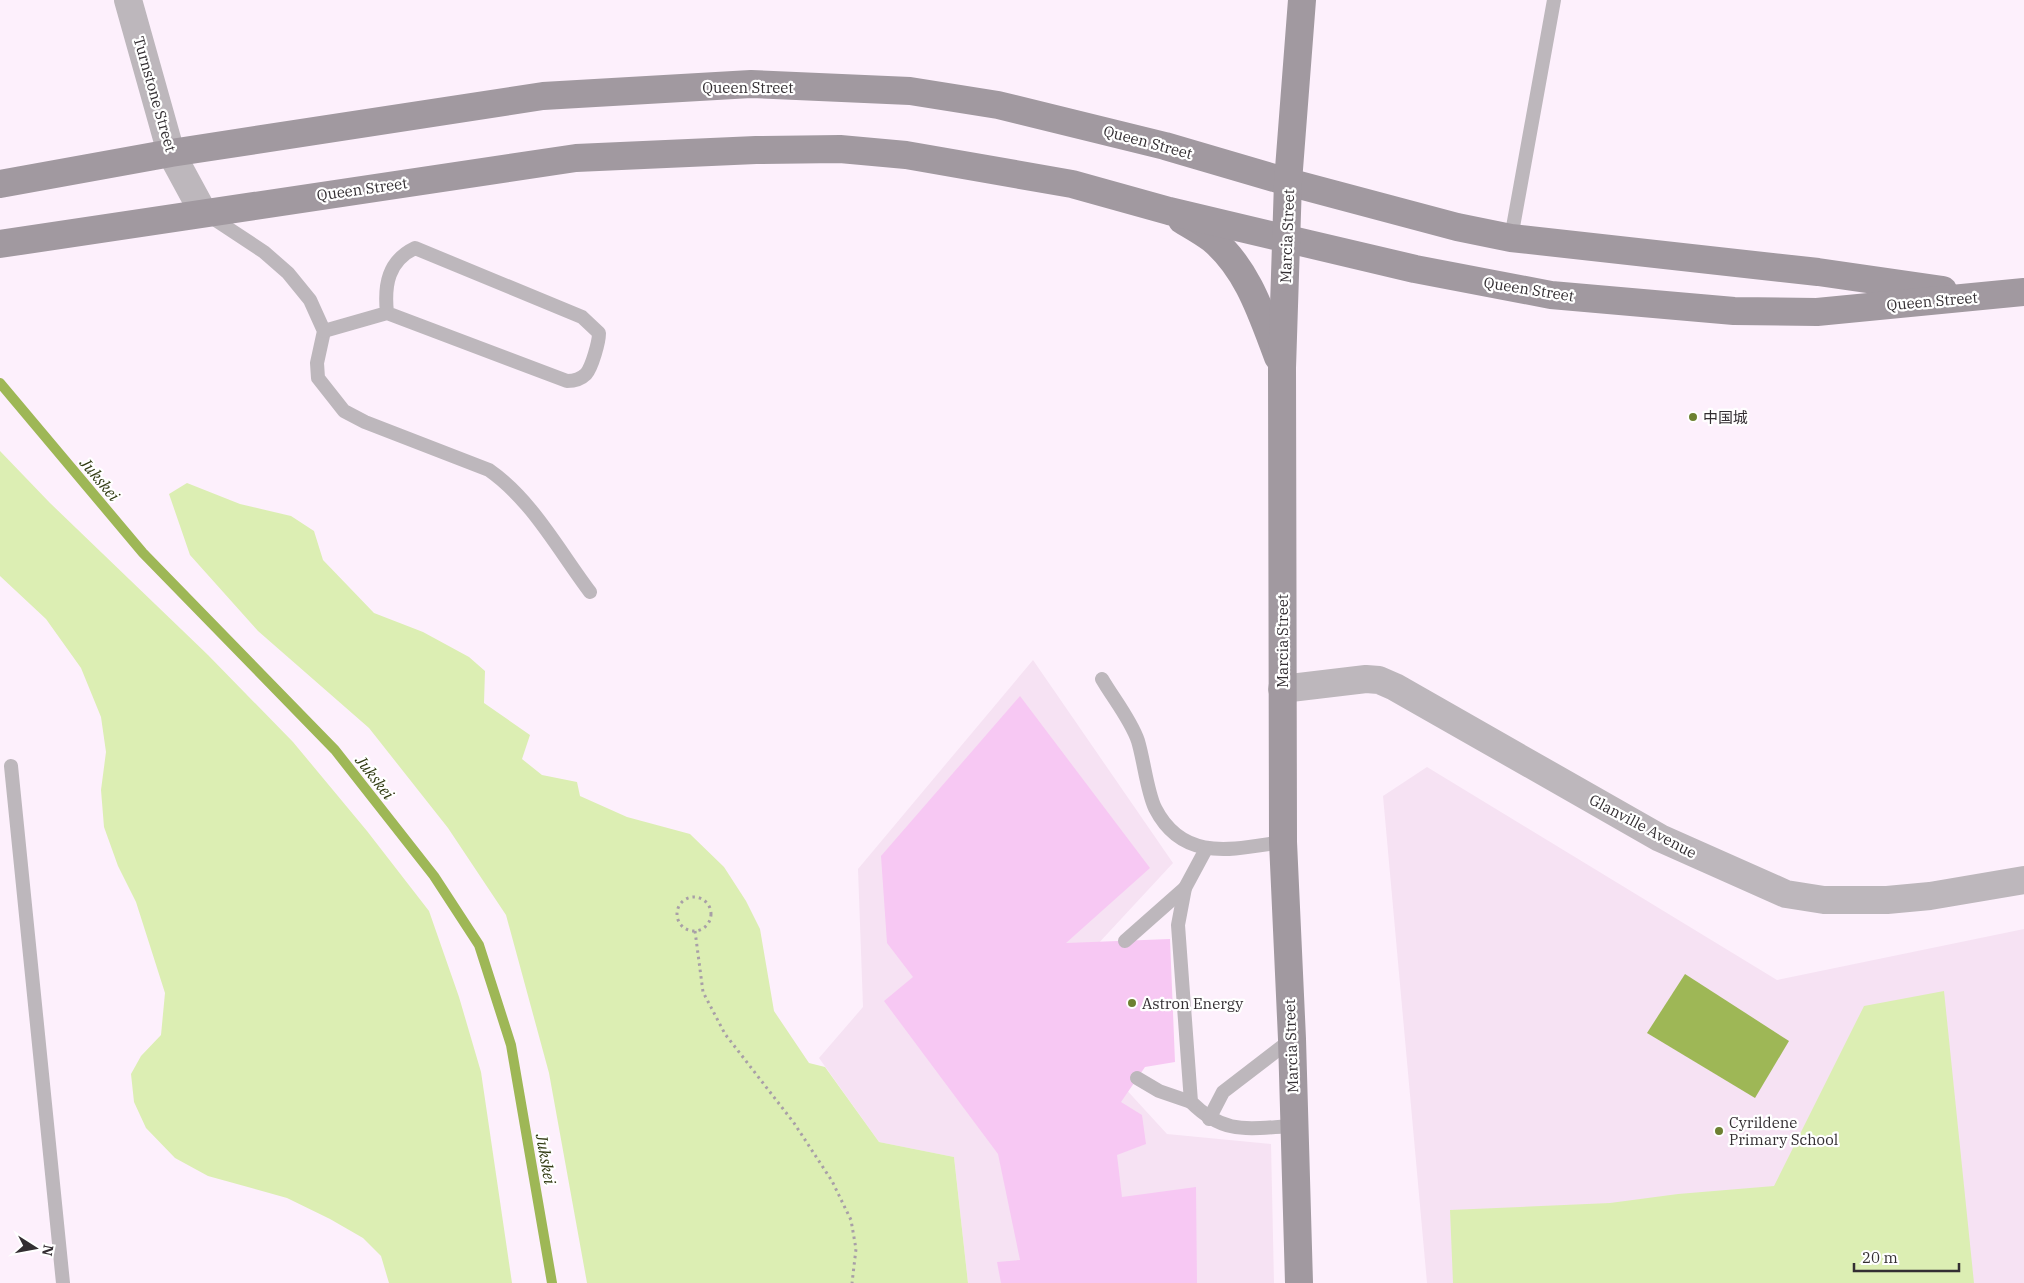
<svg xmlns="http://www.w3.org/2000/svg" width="2024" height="1283" font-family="'IBM Plex Serif','Noto Sans SC',serif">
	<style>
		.built { fill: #f6e2f3 }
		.green { fill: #dceeb3 }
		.water { fill: #9eb756 }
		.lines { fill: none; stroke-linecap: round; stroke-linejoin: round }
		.stream { stroke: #9eb756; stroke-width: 10 }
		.building { fill: #f7c8f3 }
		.path { stroke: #a89fa7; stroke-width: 3; stroke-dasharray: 2.5 4; stroke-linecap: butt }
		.service { stroke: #bdb7bc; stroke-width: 14 }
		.minor { stroke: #bdb7bc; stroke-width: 28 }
		.secondary { stroke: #a199a0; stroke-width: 28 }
		.poi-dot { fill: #6d8031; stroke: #fff; stroke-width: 2 }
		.labels { text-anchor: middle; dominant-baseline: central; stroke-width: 4.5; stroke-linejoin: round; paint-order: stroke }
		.street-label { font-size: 15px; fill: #332e32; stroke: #fff }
		.poi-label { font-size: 15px; fill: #332e32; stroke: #fff; text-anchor: start }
		.water-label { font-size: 16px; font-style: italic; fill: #303a11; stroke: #fff }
	</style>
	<rect width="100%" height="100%" fill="#fdf0fc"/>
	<g class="built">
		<path d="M1033,660l140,203 -128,138 122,133 104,10 3,139h-306l-14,-126 -75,-15 -60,-84 44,-51 -5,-138z"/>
		<path d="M1427,767l350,213 247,-51v354h-597l-44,-487z"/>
	</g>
	<g class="green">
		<path d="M0,451l50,52 158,152 85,87 74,89 62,80 30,86 22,75 31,211h-123l-8,-27 -18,-18 -33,-19 -43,-21 -79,-22 -33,-18 -29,-30 -12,-26 -3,-28 10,-18 20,-21 4,-42 -29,-91 -18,-36 -14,-39 -3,-37 5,-38 -5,-35 -20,-49 -35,-49 -46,-43z"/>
		<path d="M187,483l53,21 51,12 23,15 9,29 51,53 49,19 46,25 16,14 -1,32 46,32 -8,24 20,16 35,7 3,14 47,21 63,17 34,33 22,34 14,28 14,82 35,52 16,4 54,75 75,15 14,126h-381l-38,-210 -43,-158 -58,-87 -79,-100 -111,-97 -68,-76 -21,-61z"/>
		<path d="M1944,991l30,292h-521l-3,-73 160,-7 68,-9 96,-8 90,-180z"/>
	</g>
	<path class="water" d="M1685,974l104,67 -34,57 -108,-65z"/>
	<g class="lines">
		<path class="stream" d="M0,383l143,170 192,197 99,126 45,69 32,100 41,238"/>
	</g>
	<path class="building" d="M1020,696l130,172 -84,75 104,-4 5,123 -30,5 -24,35 21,13 4,29 -29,11 5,42 74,-10 1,96h-196l-4,-21 23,-2 -22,-106 -114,-153 29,-24 -26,-34 -6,-87z"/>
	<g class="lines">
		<g class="path">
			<circle cx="694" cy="914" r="17"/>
			<path d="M695,931l8,61 22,42 69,89 38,58 19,39 5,29 -4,34"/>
		</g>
		<g class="service">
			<path d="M208,215l56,37 24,21 22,27 14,31 -7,32 1,15 26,33 21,11 124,48c43,30 70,81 101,122"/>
			<path d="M1511,238l43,-238"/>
			<path d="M324,331l63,-18 180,68c7,0 14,-2 19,-7 6,-7 13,-32 13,-41l-17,-16 -167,-69c-27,13 -31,37 -28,65"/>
			<path d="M1102,679c11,19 29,41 36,62 6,20 9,50 17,67 28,55 78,41 128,34"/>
			<path d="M11,766l52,517"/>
			<path d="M1206,849l-21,39 -7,37 13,177c34,34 58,26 103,24"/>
			<path d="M1125,941l60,-53"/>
			<path d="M1137,1078l22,13 32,11"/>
			<path d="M1209,1119l14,-27 69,-53"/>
		</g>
		<g class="minor">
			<path d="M128,0l43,153 32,59"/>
			<path d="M1282,689l84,-10 13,1 16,7 265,151 126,56 38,6h63l43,-4 94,-16"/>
		</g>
		<g class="secondary">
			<path d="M0,184l171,-31 372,-57 208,-12 159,7 88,14 167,41 123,36 169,45 54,11 307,34 125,18"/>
			<path d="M1182,220c10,6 21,12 30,19 36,30 50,76 66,118"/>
			<path d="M0,244l576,-86 180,-8 84,-1 66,6 166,29 97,27 246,58 136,26 183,16 83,1 207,-20"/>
			<path d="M1299,1283l-7,-244 -9,-197 -1,-474 6,-186 14,-182"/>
		</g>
	</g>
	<g class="poi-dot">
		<circle cx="1693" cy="417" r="5"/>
		<circle cx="1132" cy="1003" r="5"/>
		<circle cx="1719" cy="1131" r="5"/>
	</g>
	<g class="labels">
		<g class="street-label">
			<text x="748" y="87">Queen Street</text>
			<text transform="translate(155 94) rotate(74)">Turnstone Street</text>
			<text transform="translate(1148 142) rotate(15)">Queen Street</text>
			<text transform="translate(362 189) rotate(-8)">Queen Street</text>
			<text transform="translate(1287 236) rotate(-88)">Marcia Street</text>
			<text transform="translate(1529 289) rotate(9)">Queen Street</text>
			<text transform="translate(1932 301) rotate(-5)">Queen Street</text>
			<text transform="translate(1282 641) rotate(-90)">Marcia Street</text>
			<text transform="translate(1643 826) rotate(28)">Glanville Avenue</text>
			<text transform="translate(1291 1046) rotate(-92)">Marcia Street</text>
		</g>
		<g class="poi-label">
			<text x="1703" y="417">中国城</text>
			<text x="1142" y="1003">Astron Energy</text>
			<text x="1729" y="1122">Cyrildene<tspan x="1729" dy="17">Primary School</tspan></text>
		</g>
		<g class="water-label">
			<text transform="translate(100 479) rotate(50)">Jukskei</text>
			<text transform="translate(375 777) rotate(52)">Jukskei</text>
			<text transform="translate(546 1159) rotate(80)">Jukskei</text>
		</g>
	</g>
	<g transform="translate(35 1248) rotate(101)" stroke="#ffffff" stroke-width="4" paint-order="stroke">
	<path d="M0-4L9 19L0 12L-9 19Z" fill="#332e32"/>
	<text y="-8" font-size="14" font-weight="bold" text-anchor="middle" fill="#332e32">N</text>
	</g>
	<path d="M1854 1263v8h105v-8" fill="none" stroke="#332e32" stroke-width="2.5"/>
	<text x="1862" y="1263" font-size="15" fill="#332e32" stroke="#ffffff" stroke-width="4" paint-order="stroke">20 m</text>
</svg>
